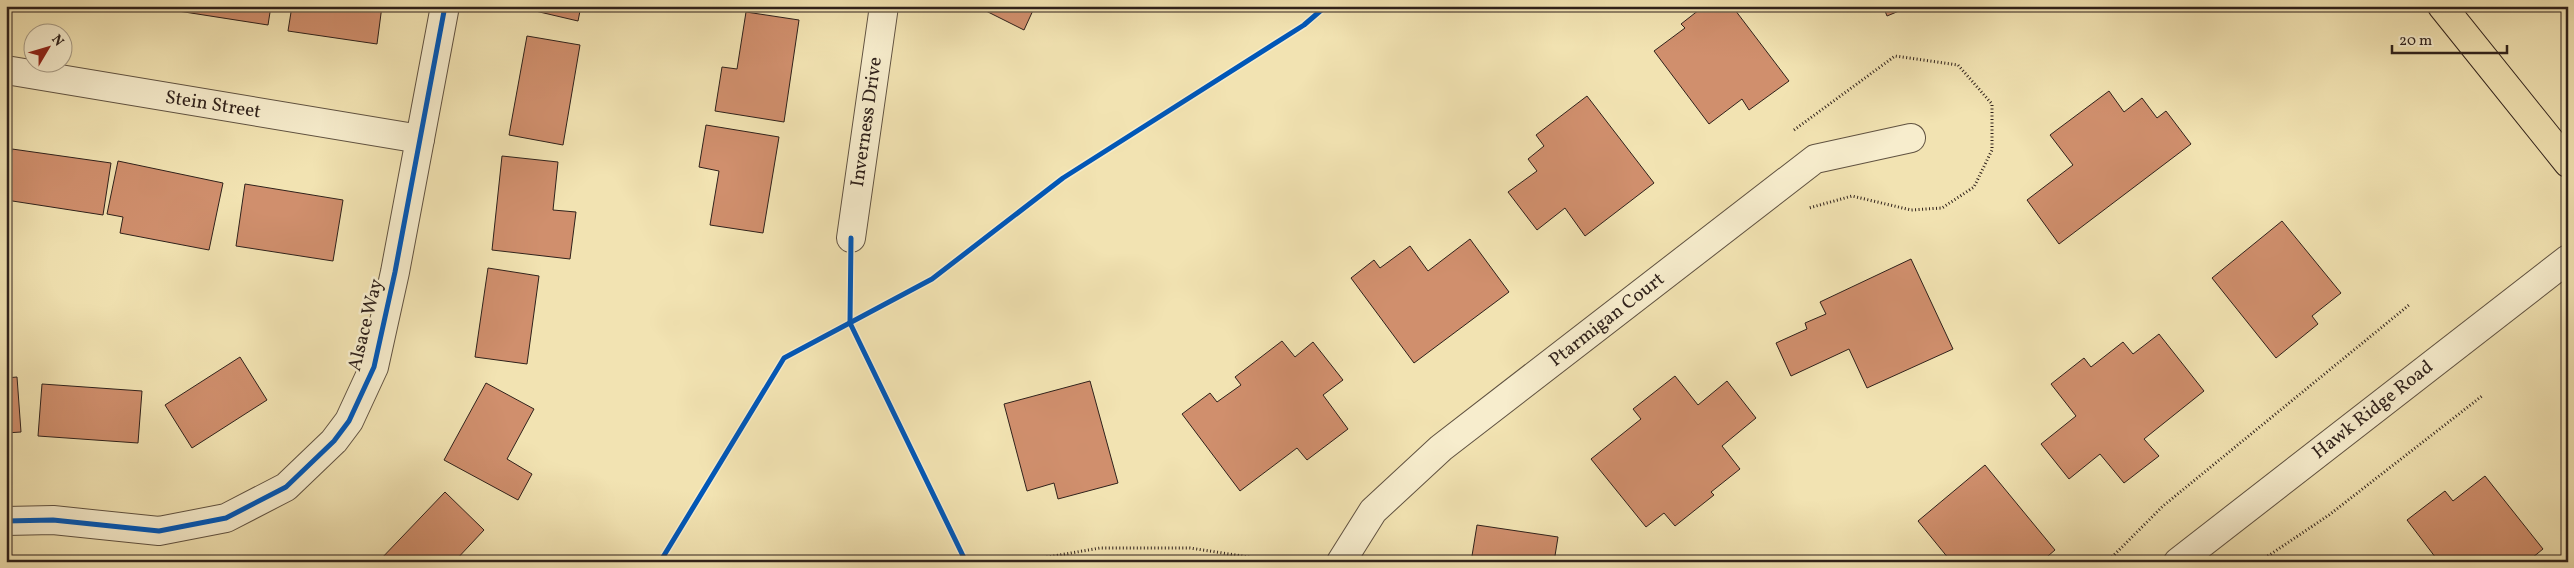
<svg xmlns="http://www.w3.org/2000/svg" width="2574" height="568" font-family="Vollkorn,serif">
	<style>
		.building { fill: #d08f6d; stroke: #2f211b }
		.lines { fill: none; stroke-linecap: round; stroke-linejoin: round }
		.minor-casing { stroke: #605241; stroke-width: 30 }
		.major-casing { stroke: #2f211b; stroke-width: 30 }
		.path { stroke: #2f211b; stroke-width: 3; stroke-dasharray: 1 2.5; stroke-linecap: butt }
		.minor { stroke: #f7edcd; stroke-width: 28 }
		.major { stroke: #f2e3b2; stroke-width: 28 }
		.cycleway-casing { stroke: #f7edcd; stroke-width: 8 }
		.cycleway { stroke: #0057b8; stroke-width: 5 }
		.labels { text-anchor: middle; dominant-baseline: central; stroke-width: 5; stroke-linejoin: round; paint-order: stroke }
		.street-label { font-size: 19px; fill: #2f211b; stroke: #f7edcd }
	</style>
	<rect width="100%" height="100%" fill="#f2e3b2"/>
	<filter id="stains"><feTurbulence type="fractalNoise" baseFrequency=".004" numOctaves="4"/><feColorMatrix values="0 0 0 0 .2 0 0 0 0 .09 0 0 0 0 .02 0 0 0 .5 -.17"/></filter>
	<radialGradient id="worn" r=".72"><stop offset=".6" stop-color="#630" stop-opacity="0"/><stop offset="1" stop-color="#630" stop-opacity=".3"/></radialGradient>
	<g class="building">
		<path d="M178,6h93l-3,19 -90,-14z"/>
		<path d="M292,6h90l-5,38 -89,-13z"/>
		<path d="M532,6h49l-3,15 -47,-11z"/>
		<path d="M976,6h59l-11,24z"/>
		<path d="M1704,6h28l57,75 -40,29 -7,-11 -33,25 -55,-73 31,-23 -4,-4z"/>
		<path d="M1883,6h28l-24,10z"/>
		<path d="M746,12l53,8 -15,102 -69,-11 7,-44 15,2z"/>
		<path d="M527,36l53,9 -17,100 -54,-10z"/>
		<path d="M2109,91l15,21 18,-14 15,20 9,-7 25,33 -132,100 -32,-44 46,-35 -23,-30z"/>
		<path d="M1587,96l67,87 -69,53 -20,-28 -28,22 -29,-38 29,-21 -9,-12 16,-13 -8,-11z"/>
		<path d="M706,125l73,12 -16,96 -53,-8 9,-54 -20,-4z"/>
		<path d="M12,149l99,14 -8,52 -97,-15z"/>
		<path d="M502,156l56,6 -5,48 23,2 -6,47 -78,-9z"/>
		<path d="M118,161l105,22 -14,67 -89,-17 3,-16 -16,-3z"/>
		<path d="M245,184l98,16 -10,61 -97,-15z"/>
		<path d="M2282,221l59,72 -29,23 6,8 -42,34 -64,-80z"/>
		<path d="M1470,239l39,53 -95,71 -63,-85 23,-18 6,8 30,-22 18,25z"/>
		<path d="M1911,259l42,90 -86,39 -18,-39 -58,27 -15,-33 31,-14 -2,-6 21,-9 -6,-12z"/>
		<path d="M488,268l51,8 -12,88 -52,-7z"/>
		<path d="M2159,334l45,57 -60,48 15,17 -35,27 -24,-29 -31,25 -28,-35 35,-28 -25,-32 33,-26 7,9 32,-25 10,12z"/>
		<path d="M1282,341l13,16 18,-15 30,38 -20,15 25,34 -41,31 -10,-12 -57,43 -58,-77 28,-21 7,9 24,-17 -6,-8z"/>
		<path d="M240,357l27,43 -75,48 -27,-43z"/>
		<path d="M1675,376l23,29 29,-24 29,37 -34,28 18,23 -29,23 3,3 -39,31 -11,-13 -18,14 -55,-68 50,-40 -8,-10z"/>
		<path d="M17,377l4,55 -15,1v-55z"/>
		<path d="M1090,381l28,102 -60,16 -4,-16 -27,8 -23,-87z"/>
		<path d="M486,383l48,26 -27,50 25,15 -14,26 -74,-40z"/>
		<path d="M42,384l100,7 -4,52 -100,-7z"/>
		<path d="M1985,465l70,85 -14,12h-95l3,-3 -31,-38z"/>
		<path d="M2485,476l58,73 -16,13h-88l-32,-42 38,-29 8,10z"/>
		<path d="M445,492l39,38 -30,32h-76z"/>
		<path d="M1477,525l81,12 -4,25h-83z"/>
	</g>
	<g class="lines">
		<defs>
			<g id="minor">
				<path d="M6,70l414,69"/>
				<path d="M851,238l33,-232"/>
				<path d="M6,521l47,-1 106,11 67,-13 60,-31 48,-46 15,-20 25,-54 21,-95 50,-266"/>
				<path d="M1341,562l32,-51 68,-63 374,-289 96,-21"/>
				<path d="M2178,562l390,-303"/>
			</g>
			<path id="major" d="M2442,6l126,157"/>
		</defs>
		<use href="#minor" class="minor-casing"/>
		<use href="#major" class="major-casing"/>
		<g class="path">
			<path d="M1794,130l101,-74 63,9 34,39v46l-18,37 -32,21 -31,2 -59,-14 -43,12"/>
			<path d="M1019,562l81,-14h90l91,14"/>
			<path d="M2107,562l56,-56 246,-201"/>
			<path d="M2259,562l70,-47 153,-119"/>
		</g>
		<use href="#minor" class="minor"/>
		<use href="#major" class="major"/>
		<defs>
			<g id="cycleway">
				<path d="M851,238l-1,85 116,239"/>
				<path d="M6,521l47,-1 106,11 67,-13 60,-31 48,-46 15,-20 25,-54 21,-95 50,-266"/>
				<path d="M660,562l124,-204 148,-79 131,-101 241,-153 22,-19"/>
			</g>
		</defs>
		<use href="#cycleway" class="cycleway-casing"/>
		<use href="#cycleway" class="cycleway"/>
	</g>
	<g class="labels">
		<g class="street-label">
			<text transform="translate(213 105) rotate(9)">Stein Street</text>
			<text transform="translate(867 122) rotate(-82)">Inverness Drive</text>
			<text transform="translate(1607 320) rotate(-38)">Ptarmigan Court</text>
			<text transform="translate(366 325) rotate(-76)">Alsace Way</text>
			<text transform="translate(2373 410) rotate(-38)">Hawk Ridge Road</text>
		</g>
	</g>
	<rect width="2574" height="568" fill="none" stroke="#f2e3b2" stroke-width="25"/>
	<rect x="8" y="8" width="2559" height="553" fill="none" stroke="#2f211b" stroke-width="2.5"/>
	<rect x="12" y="12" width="2549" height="543" fill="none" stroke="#2f211b"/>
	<g transform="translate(48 48) rotate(52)"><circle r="24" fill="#f7edcd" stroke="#a79b86"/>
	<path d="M0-4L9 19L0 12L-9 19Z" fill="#8f2418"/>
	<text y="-8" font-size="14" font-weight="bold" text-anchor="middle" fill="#2f211b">N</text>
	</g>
	<path d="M2392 45v8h115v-8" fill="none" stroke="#2f211b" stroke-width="2.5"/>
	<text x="2399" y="45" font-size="15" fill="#2f211b" stroke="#f7edcd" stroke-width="4" paint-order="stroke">20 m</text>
	<rect width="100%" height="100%" filter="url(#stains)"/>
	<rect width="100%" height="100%" fill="url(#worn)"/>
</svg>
